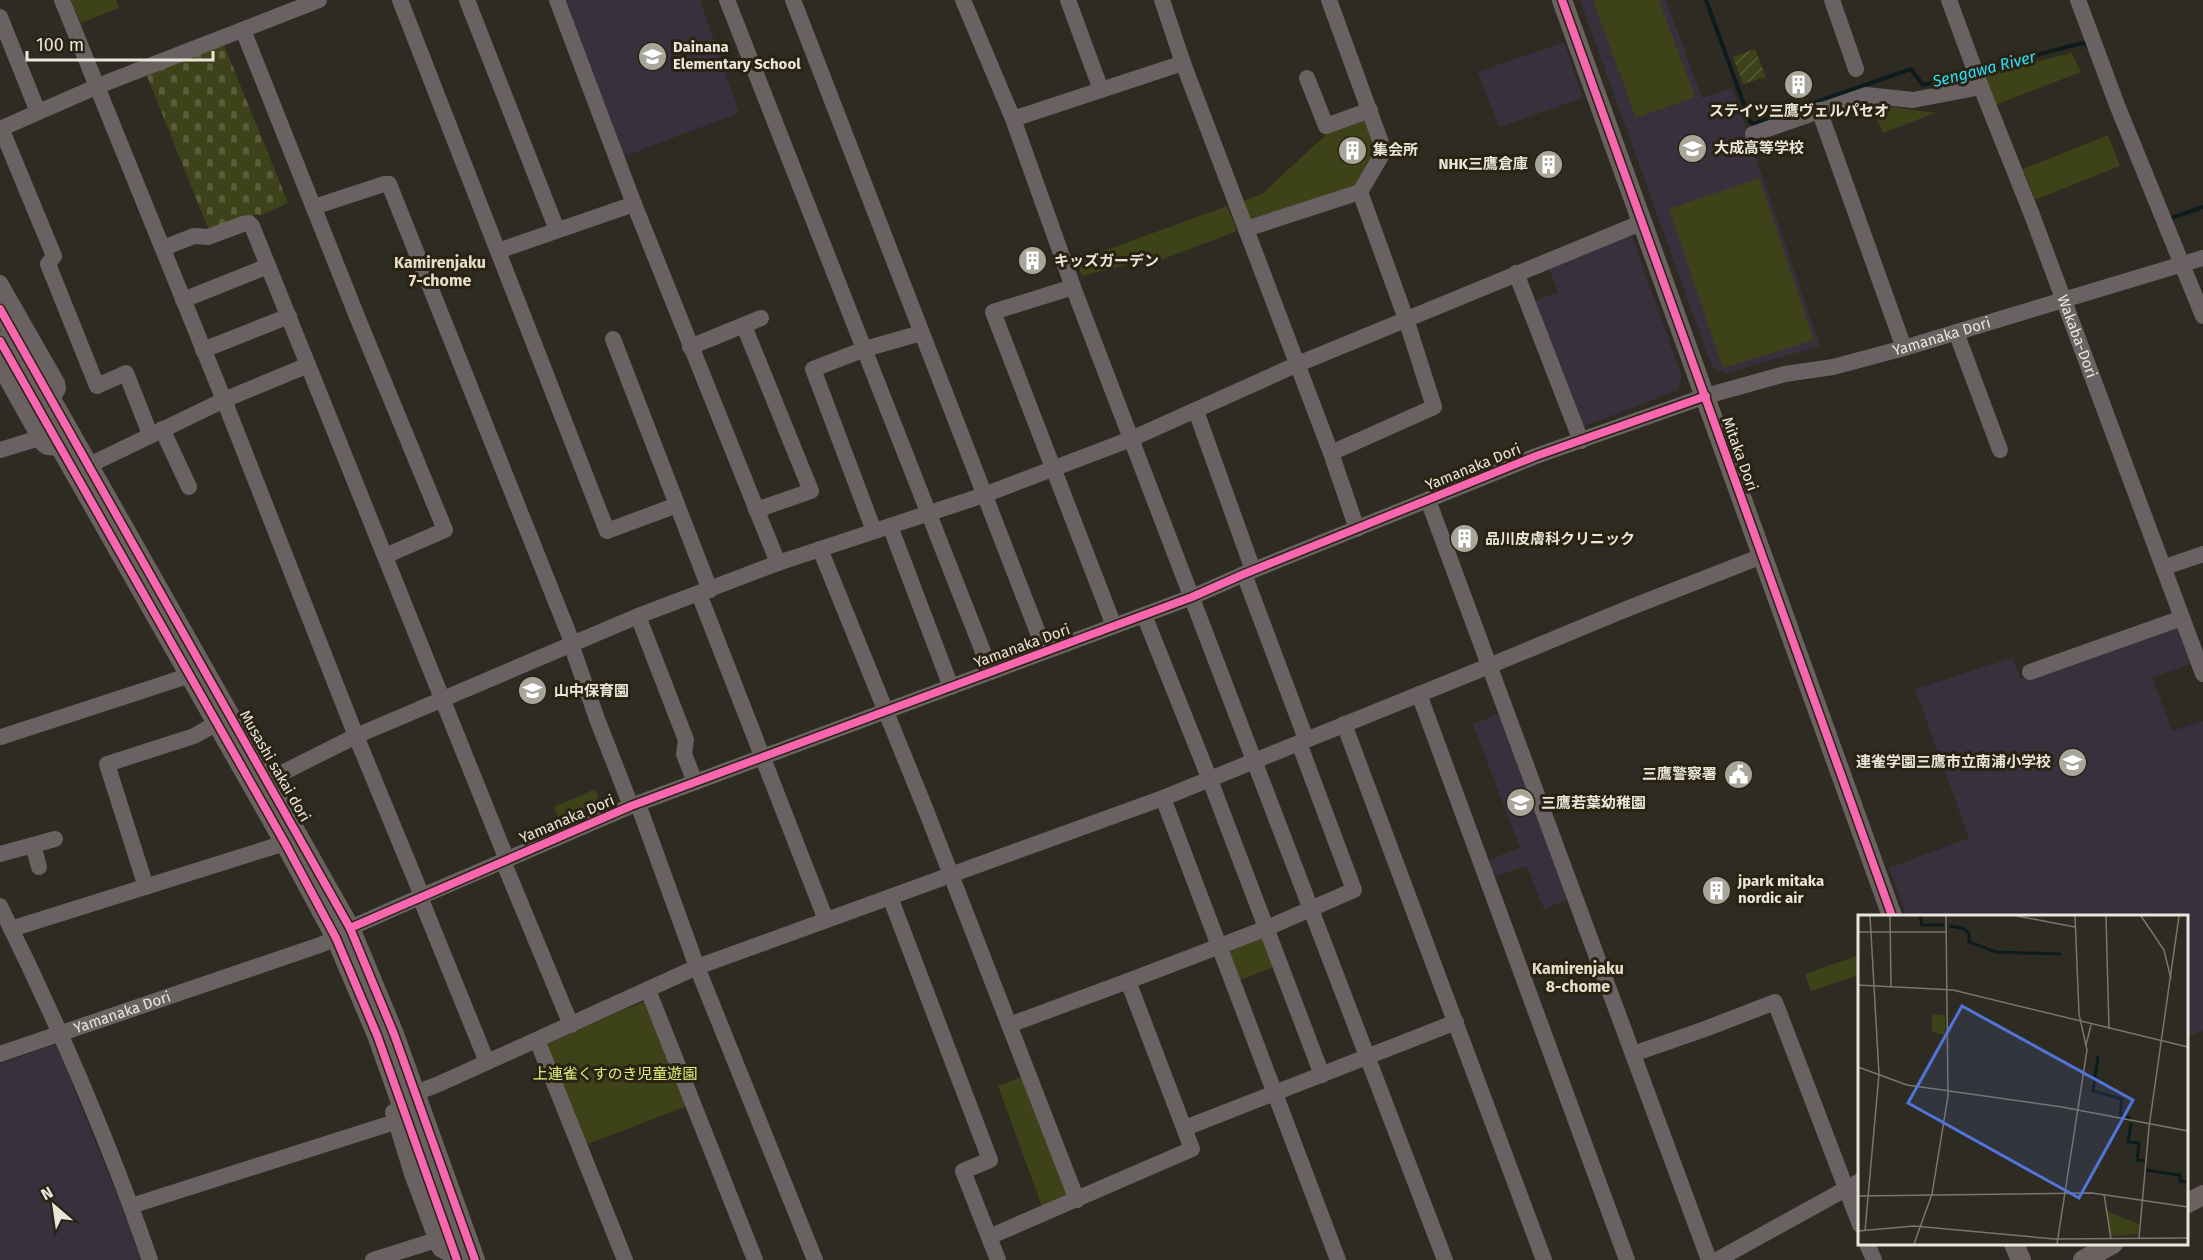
<svg xmlns="http://www.w3.org/2000/svg" width="2203" height="1260" font-family="'Fira Sans','Noto Sans JP',sans-serif">
	<style>
		.education { fill: #39303d }
		.green { fill: #3e4218 }
		.cemetery { fill: url(#cemetery-stones) }
		.garden { fill: url(#garden-furrows) }
		.lines { fill: none; stroke-linecap: round; stroke-linejoin: round }
		.stream { stroke: #0c1b1c; stroke-width: 4 }
		.minor { stroke: #6a6163; stroke-width: 16 }
		.major { stroke: #6a6160; stroke-width: 20 }
		.cycleway-casing { stroke: #2a2313; stroke-width: 11 }
		.cycleway { stroke: #f766af; stroke-width: 8 }
		.labels { text-anchor: middle; dominant-baseline: central; stroke-width: 6; stroke-linejoin: round; paint-order: stroke }
		.poi-label { font-size: 15px; font-weight: bold; fill: #eae6db; stroke: #2a2313; text-anchor: start }
		.street-label { font-size: 15px; fill: #eae6db; stroke: #2a2313 }
		.park-label { font-size: 15px; fill: #deee7d; stroke: #2a2313 }
		.water-label { font-size: 16px; font-style: italic; fill: #26e1fb; stroke: #2a2313 }
		.neighbourhood-label { font-size: 16px; font-weight: bold; fill: #e7dec9; stroke: #2a2313 }
		.inset-river { fill: none; stroke: #0c1b1c; stroke-width: 3 }
		.inset-road { fill: none; stroke: #79766c; stroke-width: 1.5 }
		.view { fill: #5074d9; fill-opacity: 0.15; stroke: #5074d9; stroke-width: 3 }
		.inset-edge { fill: none; stroke: #eae6db; stroke-width: 3 }
	</style>
	<defs>
		<pattern id="cemetery-stones" width="16" height="16" patternUnits="userSpaceOnUse" patternTransform="scale(1.5)"><rect width="16" height="16" fill="#3e4218"/><path d="M2 7V4a2 2 0 0 1 4 0v3zM10 15v-3a2 2 0 0 1 4 0v3z" fill="#5a5d39"/></pattern>
		<pattern id="garden-furrows" width="10" height="10" patternUnits="userSpaceOnUse" patternTransform="scale(1.5)"><rect width="10" height="10" fill="#3e4218"/><path d="M-1 1l2-2M0 10L10 0M9 11l2-2" fill="none" stroke="#5a5d39"/></pattern>
	</defs>
	<rect width="100%" height="100%" fill="#2e2b22"/>
	<g class="education">
		<path d="M564,0h136l39,113 -117,44z"/>
		<path d="M1580,0h86l36,98 30,-10 88,258 -94,27 -14,-6z"/>
		<path d="M1564,42l19,56 -84,29 -21,-55z"/>
		<path d="M1631,234l51,143 -4,13 -95,37 -48,-126 23,-9 -10,-26z"/>
		<path d="M2175,623l16,41 -39,13 20,54 31,-10v310l-16,6 -1,-121h-279l-18,-48 80,-30 -54,-149 97,-31 9,21 55,-23z"/>
		<path d="M1503,712l70,186 -29,11 -17,-43 -35,11 -7,-16 35,-13 -47,-124z"/>
		<path d="M56,1044l87,216h-143v-196z"/>
	</g>
	<g class="green">
		<path d="M71,0h45l3,8 -38,15z"/>
		<path d="M1593,0h66l36,97 -59,21z"/>
		<path d="M2072,53l9,19 -86,33 -11,-31z"/>
		<path d="M1858,102l77,11 -52,20 -7,-16 -11,3z"/>
		<path d="M1366,116l12,33 -18,39 -111,37 -8,-23 21,-8 68,-63z"/>
		<path d="M2108,135l12,31 -85,34 -12,-31z"/>
		<path d="M1759,178l55,162 -91,28 -54,-159z"/>
		<path d="M1227,206l10,25 -84,32 -24,1 -47,12 -6,-15z"/>
		<path d="M595,789l7,16 -41,19 -7,-17z"/>
		<path d="M1264,935l12,31 -40,16 -12,-32z"/>
		<path d="M1859,955v20l-48,16 -6,-17z"/>
		<path d="M645,1001l42,105 -102,39 -41,-101z"/>
		<path d="M1028,1074l49,126 -33,12 -46,-126z"/>
	</g>
	<path class="cemetery" d="M222,40l66,163 -29,13 -2,-2 -47,19 -65,-162z"/>
	<path class="garden" d="M1755,49l11,28 -23,7 -10,-27z"/>
	<g class="lines">
		<g class="stream">
			<path d="M1706,0l44,121 3,3 158,-55 12,16 47,-12"/>
			<path d="M1980,70l98,-26 7,-1 2,3"/>
			<path d="M2169,219l34,-12"/>
		</g>
		<g class="minor">
			<path d="M62,0l162,400 132,336 66,160"/>
			<path d="M400,0l207,531 70,-26"/>
			<path d="M467,0l90,230"/>
			<path d="M557,0l77,204 144,359"/>
			<path d="M727,0l264,672"/>
			<path d="M793,0l252,651"/>
			<path d="M963,0l50,119 60,168 372,973"/>
			<path d="M1068,0l33,90"/>
			<path d="M1162,0l21,63 148,390 26,76"/>
			<path d="M1832,0l24,69"/>
			<path id="s1" d="M1949,0l32,87 51,128 171,459"/>
			<path d="M2078,0l39,105 86,211"/>
			<path d="M0,17l38,95"/>
			<path d="M243,30l115,289 87,211 -60,26"/>
			<path d="M1307,78l19,48 44,-16"/>
			<path d="M1819,110l85,238"/>
			<path d="M1013,119l170,-56"/>
			<path d="M1,128l53,128 -6,8 49,122 29,-13 24,61"/>
			<path d="M0,129l98,-43 221,-86"/>
			<path d="M1753,134l113,-39 47,5 68,-13"/>
			<path d="M314,207l70,-23h5l181,453 1,7 26,75 34,87"/>
			<path d="M1246,229l114,-37 24,-41 -55,-151"/>
			<path d="M163,248l31,-12 14,1 35,-13 6,-1 3,3 56,139"/>
			<path d="M498,251l136,-47"/>
			<path d="M1516,273l65,168"/>
			<path d="M0,283l57,100 1,6 -7,11"/>
			<path d="M1073,287l-80,25 121,314"/>
			<path d="M183,300l85,-34"/>
			<path d="M744,326l67,165 -55,19"/>
			<path d="M1956,332l44,118"/>
			<path d="M613,339l97,251"/>
			<path d="M690,347l71,-29"/>
			<path d="M203,350l86,-34"/>
			<path d="M11,361l-6,8v7l38,68 4,3 14,1"/>
			<path d="M1196,411l57,159"/>
			<path d="M162,429l27,58"/>
			<path d="M0,450l39,-12"/>
			<path d="M1331,453l103,-46 -28,-88 -46,-127"/>
			<path d="M77,471l147,-71 84,-35 199,495"/>
			<path d="M1428,500l281,760"/>
			<path d="M890,526l61,161"/>
			<path d="M874,531l-61,-162 52,-20 56,-16"/>
			<path d="M820,549l107,264 150,387"/>
			<path d="M2165,567l38,-13"/>
			<path d="M1244,574l62,165"/>
			<path d="M699,594l127,326"/>
			<path d="M1144,615l66,165 112,295"/>
			<path d="M638,616l48,124 -2,14 11,28"/>
			<path d="M2030,672l152,-54"/>
			<path d="M1419,694l208,566"/>
			<path d="M1344,724l200,536"/>
			<path d="M1,737l199,-65"/>
			<path d="M268,780l88,-44 282,-120 140,-53 206,-68 147,-56 167,-75 345,-142"/>
			<path d="M1163,798l175,462"/>
			<path d="M638,804l59,163 118,293"/>
			<path d="M33,845l6,22"/>
			<path d="M0,854l55,-15"/>
			<path d="M503,861l68,164"/>
			<path d="M146,887l-39,-123 87,-28 23,-13"/>
			<path d="M420,897l67,165"/>
			<path d="M890,897l100,263 -27,11 35,89"/>
			<path d="M0,906c57,115 108,233 150,354"/>
			<path d="M11,929l274,-86"/>
			<path d="M1128,981l139,-53 87,-38 -55,-147"/>
			<path d="M648,990l107,270"/>
			<path d="M537,1040l88,220"/>
			<path id="s2" d="M0,1054l320,-109 16,-7 14,-10 72,-32 209,-90 561,-209 52,-23 292,-118 170,-60 79,-22 48,-7 71,-19 299,-90"/>
			<path d="M1633,1054l72,-25 70,-27 85,223"/>
			<path d="M415,1093l24,-9 258,-117 466,-169 326,-132 135,-56 138,-54"/>
			<path d="M393,1112l19,62 28,75 17,9"/>
			<path d="M1185,1128l271,-106"/>
			<path d="M131,1206l264,-84"/>
			<path d="M989,1237l203,-88 -64,-168 -119,44"/>
			<path d="M1867,1244l7,16"/>
			<path d="M373,1260l63,-20"/>
			<path d="M1717,1260l143,-79"/>
		</g>
		<g class="major">
			<path d="M1562,0l330,916"/>
			<path d="M0,309l350,619 44,106 81,226"/>
			<path d="M0,341l285,502 51,95 41,97 80,225"/>
			<path d="M2186,1204l17,-9"/>
			<path d="M2014,1244l7,16"/>
			<path d="M2083,1260l30,-16"/>
		</g>
		<defs>
			<g id="cycleway">
				<path d="M1562,0l330,916"/>
				<path d="M0,309l350,619 44,106 81,226"/>
				<path d="M0,341l285,502 51,95 41,97 80,225"/>
				<path d="M350,928l281,-122 561,-209 52,-23 292,-118 170,-60"/>
			</g>
		</defs>
		<use href="#cycleway" class="cycleway-casing"/>
		<use href="#cycleway" class="cycleway"/>
	</g>
	<defs>
		<symbol id="school-disc" viewBox="-11 -11 22 22"><circle r="9.5" fill="#a8a59a" stroke="#2a2313"/><path d="M0-5L7-2L0 1L-7-2ZM-4 1L0 2.5L4 1V4Q0 6-4 4Z" fill="#fff"/></symbol>
		<symbol id="building-disc" viewBox="-11 -11 22 22"><circle r="9.5" fill="#a8a59a" stroke="#2a2313"/><path d="M-4-6H4V6H1V3H-1V6H-4ZM-2.5-4.3h1.7v1.8h-1.7ZM.8-4.3h1.7v1.8H.8ZM-2.5-1h1.7V.8h-1.7ZM.8-1h1.7V.8H.8Z" fill="#fff"/></symbol>
		<symbol id="civic-disc" viewBox="-11 -11 22 22"><circle r="9.5" fill="#a8a59a" stroke="#2a2313"/><path d="M-.6-6.5H3V-4.5H.6V-3L4-1V1h2V6H-6V1h2V-1L-.6-3ZM-1.2 2.5V6h2.4V2.5Z" fill="#fff"/></symbol>
	</defs>
	<g fill-rule="evenodd">
		<use href="#school-disc" x="636" y="40" width="33" height="33"/>
		<use href="#building-disc" x="1782" y="68" width="33" height="33"/>
		<use href="#school-disc" x="1676" y="132" width="33" height="33"/>
		<use href="#building-disc" x="1336" y="134" width="33" height="33"/>
		<use href="#building-disc" x="1532" y="148" width="33" height="33"/>
		<use href="#building-disc" x="1016" y="244" width="33" height="33"/>
		<use href="#building-disc" x="1448" y="522" width="33" height="33"/>
		<use href="#school-disc" x="516" y="674" width="33" height="33"/>
		<use href="#school-disc" x="2056" y="746" width="33" height="33"/>
		<use href="#civic-disc" x="1722" y="758" width="33" height="33"/>
		<use href="#school-disc" x="1504" y="786" width="33" height="33"/>
		<use href="#building-disc" x="1700" y="874" width="33" height="33"/>
	</g>
	<g class="labels">
		<g class="poi-label">
			<text x="673" y="47">Dainana<tspan x="673" dy="17">Elementary School</tspan></text>
			<text x="1799" y="111" text-anchor="middle">ステイツ三鷹ヴェルパセオ</text>
			<text x="1714" y="148">大成高等学校</text>
			<text x="1373" y="150">集会所</text>
			<text x="1528" y="164" text-anchor="end">NHK三鷹倉庫</text>
			<text x="1054" y="261">キッズガーデン</text>
			<text x="1485" y="539">品川皮膚科クリニック</text>
			<text x="554" y="691">山中保育園</text>
			<text x="2051" y="762" text-anchor="end">連雀学園三鷹市立南浦小学校</text>
			<text x="1717" y="774" text-anchor="end">三鷹警察署</text>
			<text x="1541" y="803">三鷹若葉幼稚園</text>
			<text x="1738" y="881">jpark mitaka<tspan x="1738" dy="17">nordic air</tspan></text>
		</g>
		<g class="street-label">
			<text stroke="none"><textPath href="#s2" startOffset="2073">Yamanaka Dori</textPath></text>
			<text stroke="none"><textPath href="#s1" startOffset="360">Wakaba-Dori</textPath></text>
			<text transform="translate(1740 454) rotate(70)">Mitaka Dori</text>
			<text transform="translate(1473 467) rotate(-22)">Yamanaka Dori</text>
			<text transform="translate(1022 646) rotate(-20)">Yamanaka Dori</text>
			<text transform="translate(275 766) rotate(60)">Musashi sakai dori</text>
			<text transform="translate(567 819) rotate(-23)">Yamanaka Dori</text>
			<text stroke="none"><textPath href="#s2" startOffset="129">Yamanaka Dori</textPath></text>
		</g>
		<g class="park-label">
			<text x="615" y="1074">上連雀くすのき児童遊園</text>
		</g>
		<g class="water-label">
			<text transform="translate(1984 69) rotate(-14)">Sengawa River</text>
		</g>
		<g class="neighbourhood-label">
			<text x="440" y="262">Kamirenjaku<tspan x="440" dy="18">7-chome</tspan></text>
			<text x="1578" y="968">Kamirenjaku<tspan x="1578" dy="18">8-chome</tspan></text>
		</g>
	</g>
	<g transform="translate(1858 915)">
		<rect width="330" height="330" fill="#2e2b22"/>
		<path d="M74,99l13,1v20l-13,-3zM248,296l33,13 -1,10 -27,2z" fill="#3e4218"/>
		<path class="inset-river" d="M62,1l2,9h22M91,11l13,2 7,5v9l27,10 65,2M240,141l-5,35 29,8 -2,16 11,3M273,208l-3,19 11,1 -2,17 8,1M288,255l34,5v6l8,1"/>
		<path class="inset-road" d="M32,1l1,70M159,1l58,11M248,1l3,113M283,1l23,34 7,29M0,17h89M0,70l95,5 235,57M228,130l5,-20M0,152l49,18 155,22 126,24M246,279l7,45M0,281l234,-3 96,14M0,316l56,-5 141,13 133,-1M7,316l14,-157 -9,-158M281,323l10,-111 30,-211M56,329l18,-50 16,-98 -2,-180M199,329l30,-194 -8,-36 -4,-98"/>
		<path class="view" d="M104,91l171,94 -54,98 -171,-95z"/>
		<rect width="330" height="330" class="inset-edge"/>
	</g>
	<g transform="translate(54 1206) rotate(331)" stroke="#2a2313" stroke-width="4.5" paint-order="stroke">
	<path d="M0-4.5L10 22L0 15L-10 22Z" fill="#eae6db"/>
	<text y="-9" font-size="16" font-weight="bold" text-anchor="middle" fill="#eae6db">N</text>
	</g>
	<path d="M27 51v9h186v-9" fill="none" stroke="#eae6db" stroke-width="3"/>
	<text x="36" y="51" font-size="18" fill="#eae6db" stroke="#2a2313" stroke-width="4.5" paint-order="stroke">100 m</text>
</svg>
